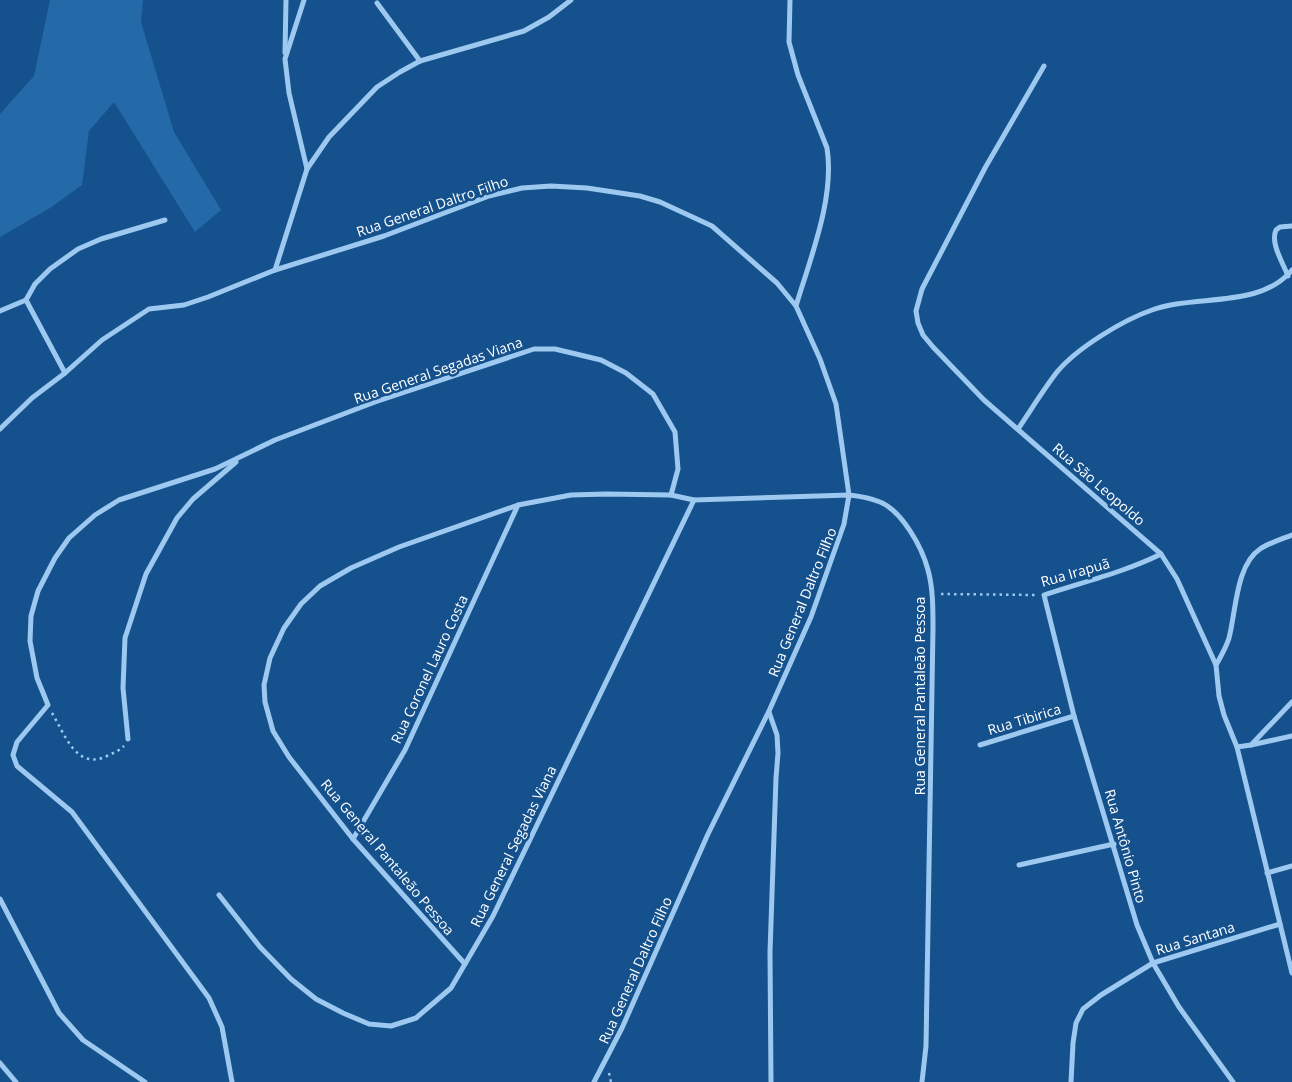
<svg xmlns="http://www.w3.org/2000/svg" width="1292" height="1082" font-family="'Open Sans',sans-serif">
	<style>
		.green { fill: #246aa9 }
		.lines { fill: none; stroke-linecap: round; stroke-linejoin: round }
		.path { stroke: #9dc9f0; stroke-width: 2.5; stroke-dasharray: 2.5 4; stroke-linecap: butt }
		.street { stroke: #9dc9f0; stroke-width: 5 }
		.labels { text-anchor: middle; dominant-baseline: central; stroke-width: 5; stroke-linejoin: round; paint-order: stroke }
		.street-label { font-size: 14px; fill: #fff; stroke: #15518c }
	</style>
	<rect width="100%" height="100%" fill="#15518c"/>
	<path class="green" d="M50,0h93l-2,22 33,110 47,78 -26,22 -81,-130 -25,29 -7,54 -32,23 -50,29v-123l34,-38z"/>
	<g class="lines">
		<g class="path">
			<path d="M941,594l94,1"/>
			<path d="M52,713c13,21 24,58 55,43 6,-3 12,-5 17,-10"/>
			<path d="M609,1073l2,9"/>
		</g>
		<g class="street">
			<path d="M304,0l-19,59 4,34 18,76"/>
			<path d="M790,0l-1,42 9,33 29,73c8,50 -17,111 -31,158"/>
			<path d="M377,3l43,58"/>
			<path d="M285,53l1,-53"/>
			<path d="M1044,66l-59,102 -63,121 -6,22 2,12 5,12 10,12 51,53 177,154 16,25 39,86 3,31 5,19 13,32 55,226"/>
			<path d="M275,270l32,-101 22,-32 48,-50 23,-15 20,-11 104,-30 25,-14 22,-17"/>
			<path d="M1288,276c-5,-13 -18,-33 -12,-46l4,-3 12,-1"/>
			<path d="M26,300l39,73"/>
			<path d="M0,311l26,-11 9,-16 15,-15 28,-20 23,-10 64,-19"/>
			<path d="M0,429l32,-31 33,-25 37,-33 47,-31 35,-4 24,-8 67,-27 109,-34 105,-40 33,-8 29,-2 36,2 53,8 20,6 52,24 65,57 19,23 24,53 16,45 13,91 -5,29 -33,93 -42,94 -61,123 -86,194 -28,54"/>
			<path d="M1018,429c13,-19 25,-39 39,-57 20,-24 66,-52 95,-62 44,-16 108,-1 140,-40"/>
			<path d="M1161,554c-36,18 -78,28 -117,41l30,121 63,209 16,38 26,44 54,75"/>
			<path d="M1216,665c5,-9 10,-17 13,-27 7,-27 7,-73 31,-89 9,-6 22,-10 32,-14"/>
			<path d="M769,712l8,23 1,18 -2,25 -6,174 1,130"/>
			<path d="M128,739l-5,-51 2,-50 21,-64 31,-56 16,-19 43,-37"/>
			<path d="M980,745l94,-29"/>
			<path d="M1251,745l41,-9"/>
			<path d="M1237,747l14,-2 41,-43"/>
			<path d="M353,839l52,-89 113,-245"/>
			<path d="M1019,865l95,-21"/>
			<path d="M1267,873l25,-7"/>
			<path d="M219,895l41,52 31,32 25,20 27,14 26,11 22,2 25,-8 35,-30 42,-72 201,-416"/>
			<path d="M0,899l59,114 24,27 62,42"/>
			<path d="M465,964l-112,-125 -64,-82 -16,-26 -8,-29 -1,-17 6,-27 14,-30 17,-24 19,-18 31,-18 48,-21 119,-42 53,-10 35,-1 65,1 23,5 155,-5c10,1 21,3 31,7 22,9 42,45 48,68 5,18 5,38 5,58l-7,418 -4,36"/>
			<path d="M0,1063l16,19"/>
			<path d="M232,1082l-10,-55 -13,-29 -137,-186 -55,-46 -4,-11 4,-13 31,-37 -11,-27 -7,-37 1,-25 7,-25 17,-33 14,-20 26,-23 24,-15 96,-31 60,-29 100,-38 159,-53h21l46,11 25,13 27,21 22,38 3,37 -7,26"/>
			<path d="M1071,1082l2,-39 3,-20 7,-14 18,-14 52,-32 127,-39"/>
		</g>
	</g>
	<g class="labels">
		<g class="street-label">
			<text transform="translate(432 206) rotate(-19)">Rua General Daltro Filho</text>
			<text transform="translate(438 370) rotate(-19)">Rua General Segadas Viana</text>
			<text transform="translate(1099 484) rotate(41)">Rua São Leopoldo</text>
			<text transform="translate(1075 572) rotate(-16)">Rua Irapuã</text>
			<text transform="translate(802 602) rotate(-68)">Rua General Daltro Filho</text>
			<text transform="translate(429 669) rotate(-65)">Rua Coronel Lauro Costa</text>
			<text transform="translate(919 696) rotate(-90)">Rua General Pantaleão Pessoa</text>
			<text transform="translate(1024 719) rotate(-17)">Rua Tibirica</text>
			<text transform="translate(513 846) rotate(-64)">Rua General Segadas Viana</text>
			<text transform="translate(1126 846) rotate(74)">Rua Antônio Pinto</text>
			<text transform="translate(388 857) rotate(50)">Rua General Pantaleão Pessoa</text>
			<text transform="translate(1195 938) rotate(-17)">Rua Santana</text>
			<text transform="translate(635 970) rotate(-66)">Rua General Daltro Filho</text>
		</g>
	</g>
</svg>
